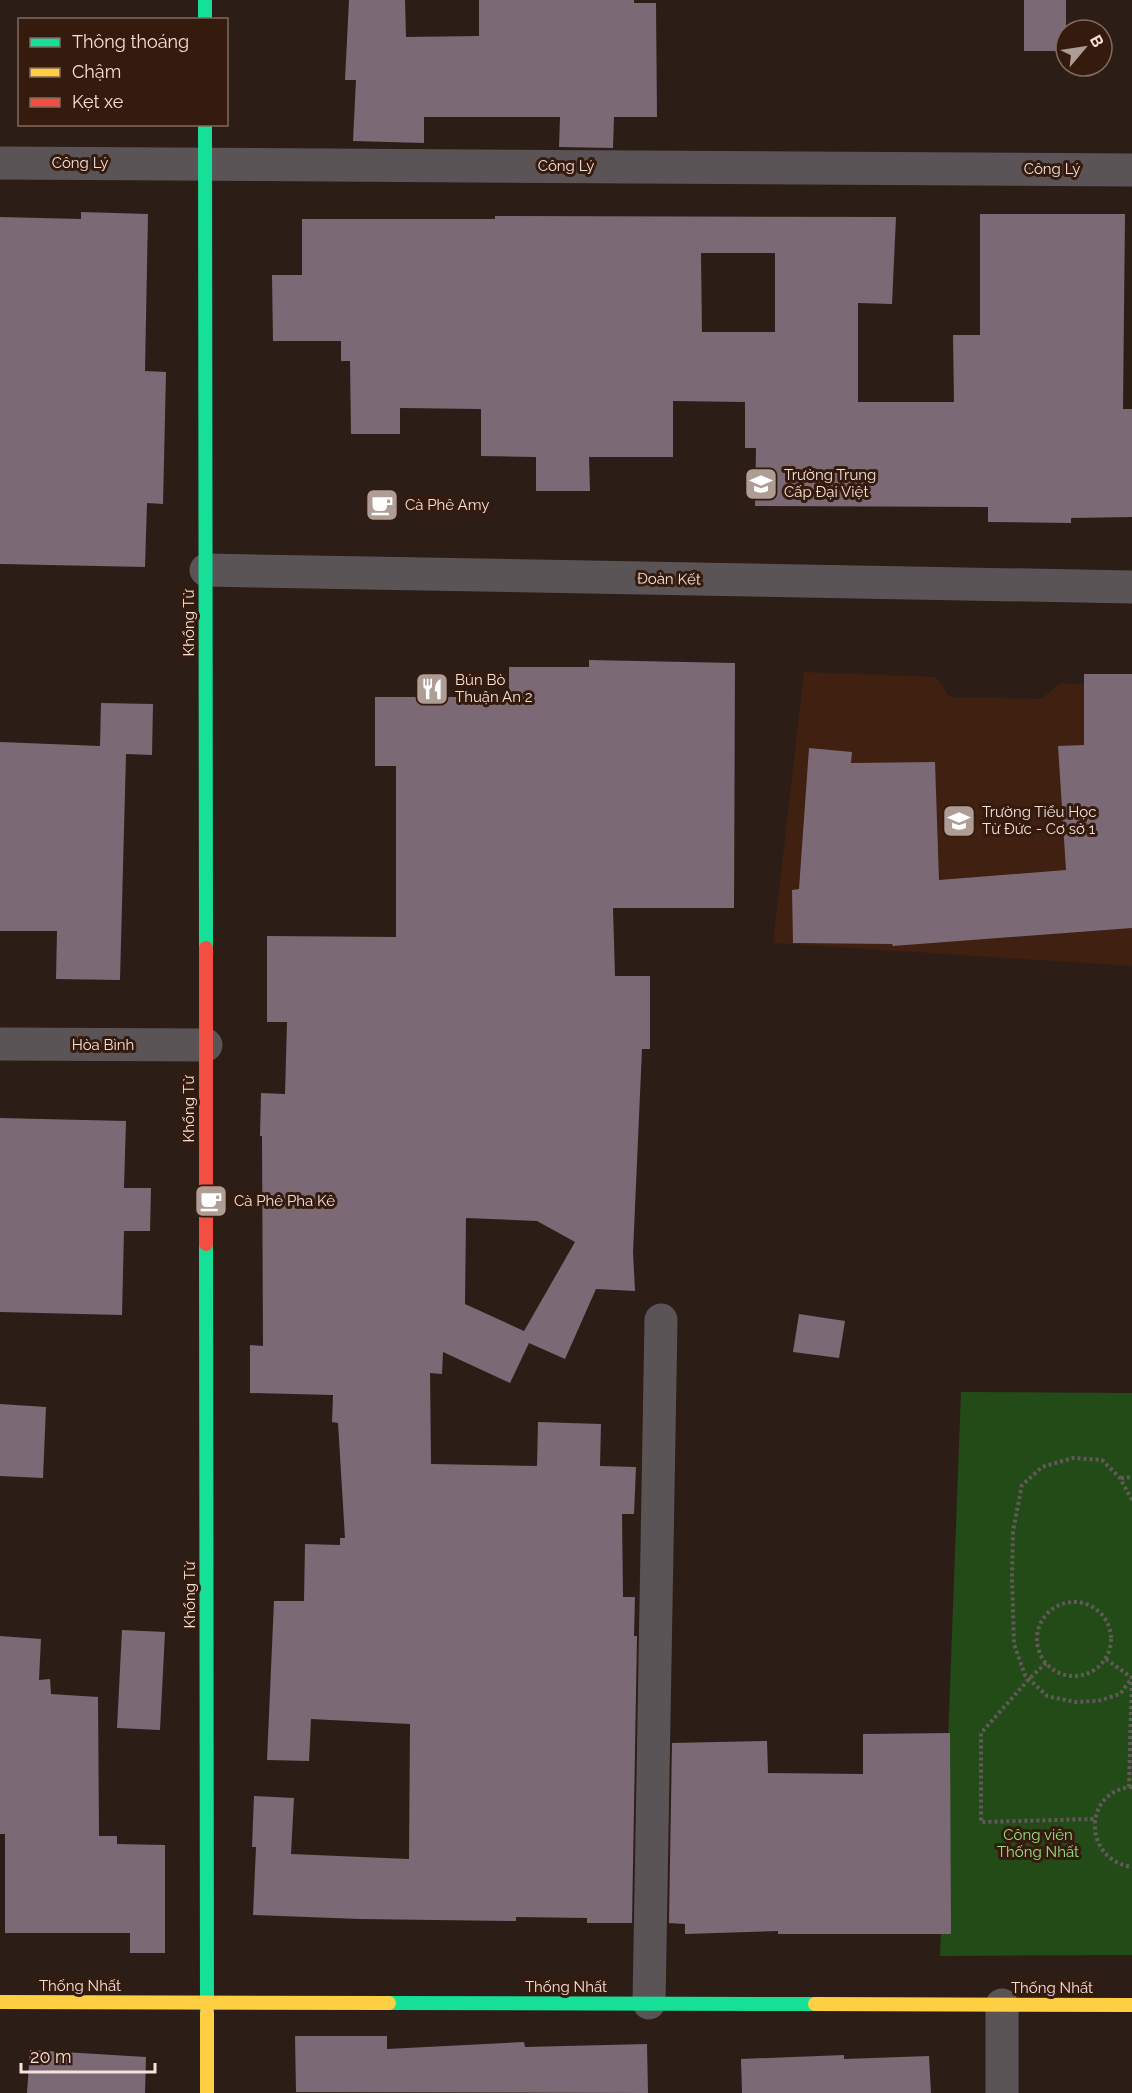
<svg xmlns="http://www.w3.org/2000/svg" width="1132" height="2093" font-family="Raleway,sans-serif">
	<style>
		.built { fill: #3f2011 }
		.green { fill: #234b17 }
		.building { fill: #7b6975; fill-rule: evenodd }
		.lines { fill: none; stroke-linecap: round; stroke-linejoin: round }
		.path { stroke: #615a58; stroke-width: 4; stroke-dasharray: 3 3; stroke-linecap: butt }
		.street { stroke: #5b5457; stroke-width: 33 }
		.fast { stroke: #16e098; stroke-width: 14 }
		.slow { stroke: #ffcf43; stroke-width: 14 }
		.jam { stroke: #f24e42; stroke-width: 14 }
		.labels { text-anchor: middle; dominant-baseline: central; stroke-width: 6; stroke-linejoin: round; paint-order: stroke }
		.street-label { font-size: 15px; fill: #f4e1d9; stroke: #351a0e }
		.poi-label { font-size: 15px; fill: #f4e1d9; stroke: #351a0e; text-anchor: start }
		.park-label { font-size: 15px; fill: #93e481; stroke: #351a0e }
	</style>
	<rect width="100%" height="100%" fill="#2c1e17"/>
	<path class="built" d="M804,672l132,5 14,20 91,2 20,-16 71,5v278l-359,-23z"/>
	<path class="green" d="M961,1392l171,1v562l-192,1z"/>
	<g class="building">
		<path d="M349,0h56l1,37 73,-1v-36h155v3h22l1,114h-43l-1,31 -54,-1 1,-30h-136v26l-71,-2 3,-61h-11z"/>
		<rect x="1024" y="0" width="42" height="51"/>
		<path d="M81,212l67,2 -3,157 21,1 -3,132 -16,-1 -2,64 -145,-3v-347l81,2z"/>
		<path d="M980,214h145l-2,195h9v108l-61,1v5l-83,-1v-15l-233,-1 1,-58h-11v-46l-72,-1v56h-84l1,34h-54v-34l-55,-1v-47l-81,-1v26h-49l-1,-73h-9v-20h-68l-1,-66h30v-56h193v-3l401,1 -4,87 -34,-1v99h96l-1,-67h27zM701,253h74v79h-73z"/>
		<path d="M589,660l146,3 -1,245h-121l2,68h35v73h-8l-9,203 2,39 -39,-2 -31,70 -36,-16 -19,40 -67,-31 -1,22 -12,-1 1,91 106,2 1,-44 63,2 -1,42 36,1 -2,47h-12l1,83h12l-1,39h3l-5,287h-45v-5l-71,-1v4l-156,-2 -107,-4 3,-68h-4l2,-51 40,2 -3,56 118,5 1,-135 -99,-5 -2,42 -42,-1 7,-159h30l1,-57 35,1v-7h5l-7,-115 -6,-1 1,-27 -83,-2v-48l13,1 -1,-210h-2l1,-43 24,1 2,-72h-20v-86l129,1v-171h-21v-69h134v-30h80zM466,1218l71,3 38,21 -51,89 -59,-27z"/>
		<path d="M1084,674h48v254l-239,18 -1,-2 -99,-1 -1,-53 7,-1 10,-141 43,4 -1,11 84,-1 4,118 127,-10 -8,-124 26,-1z"/>
		<path d="M101,703l52,1 -1,51 -26,-1 -6,226 -64,-1 1,-48h-57v-189l100,4z"/>
		<path d="M0,1118l126,3 -2,67h27l-1,43h-26l-2,84 -122,-3z"/>
		<path d="M799,1314l46,7 -6,37 -46,-6z"/>
		<path d="M0,1404l46,3 -3,71 -43,-2z"/>
		<path d="M122,1630l43,2 -5,98 -43,-2z"/>
		<path d="M0,1636l41,3 -2,41 11,-1 1,15 47,3 1,139h18v8l48,1v108h-35v-20h-125v-99h-5z"/>
		<path d="M950,1733l1,201h-173v-3l-93,3v-10l-16,-1 3,-180 95,-2 1,32 95,1v-40z"/>
		<path d="M295,2036h92v13l137,-7 1,5 122,-3 1,49 -352,-1z"/>
		<path d="M30,2050l116,7 -1,36h-118z"/>
		<path d="M844,2055v4l85,-3 2,37h-189l-1,-34z"/>
	</g>
	<g class="lines">
		<g class="path">
			<path d="M1121,1478l11,-1"/>
			<path d="M1132,1500l-12,-22 -18,-18 -29,-2 -31,9 -20,18 -9,46 -1,47 2,66 11,31 22,21 28,6 23,-1 22,-7 12,-16"/>
			<circle cx="1074" cy="1639" r="37"/>
			<path d="M1106,1659l25,18"/>
			<path d="M1046,1663l-17,16 -48,54v89l114,-3"/>
			<path d="M1129,1787l3,-114"/>
			<path d="M1132,1787c-50,4 -49,73 0,80"/>
		</g>
		<g class="street">
			<path d="M0,163l1132,7"/>
			<path d="M206,570l926,17"/>
			<path d="M0,1044l206,1"/>
			<path d="M649,2003l12,-683"/>
			<path d="M1002,2093v-88"/>
		</g>
		<g class="fast">
			<path d="M205,0v20"/>
			<path d="M205,124l1,824"/>
			<path d="M206,1244l1,769"/>
			<path d="M389,2003l426,1"/>
		</g>
		<g class="slow">
			<path d="M0,2002l389,1"/>
			<path d="M815,2004l317,1"/>
			<path d="M207,2013v80"/>
		</g>
		<path class="jam" d="M206,948v296"/>
	</g>
	<defs>
		<symbol id="university-square" viewBox="-11 -11 22 22"><rect x="-9" y="-9" width="18" height="18" rx="4" fill="#ae9d95" stroke="#351a0e"/><path d="M0-5L7-2L0 1L-7-2ZM-4 1L0 2.5L4 1V4Q0 6-4 4Z" fill="#fff"/></symbol>
		<symbol id="cafe-square" viewBox="-11 -11 22 22"><rect x="-9" y="-9" width="18" height="18" rx="4" fill="#ae9d95" stroke="#351a0e"/><path d="M-5.5-4.5H6V0H3Q3 3.5 0 3.5H-2.5Q-5.5 3.5-5.5 0ZM3-3.2v2h1.7v-2ZM-6 4.5H4V6H-6Z" fill="#fff"/></symbol>
		<symbol id="restaurant-square" viewBox="-11 -11 22 22"><rect x="-9" y="-9" width="18" height="18" rx="4" fill="#ae9d95" stroke="#351a0e"/><path d="M-5-6h1v4h1v-4h1v4h1v-4h1v5L-1.5 .5V6h-2V.5L-5-1ZM5-6V6H3V1.5H1.5Q1.5-4 5-6Z" fill="#fff"/></symbol>
		<symbol id="school-square" viewBox="-11 -11 22 22"><rect x="-9" y="-9" width="18" height="18" rx="4" fill="#ae9d95" stroke="#351a0e"/><path d="M0-5L7-2L0 1L-7-2ZM-4 1L0 2.5L4 1V4Q0 6-4 4Z" fill="#fff"/></symbol>
	</defs>
	<g fill-rule="evenodd">
		<use href="#university-square" x="742" y="465" width="38" height="38"/>
		<use href="#cafe-square" x="363" y="486" width="38" height="38"/>
		<use href="#restaurant-square" x="413" y="670" width="38" height="38"/>
		<use href="#school-square" x="940" y="802" width="38" height="38"/>
		<use href="#cafe-square" x="192" y="1182" width="38" height="38"/>
	</g>
	<g class="labels">
		<g class="street-label">
			<text x="80" y="163">Công Lý</text>
			<text x="566" y="166">Công Lý</text>
			<text x="1052" y="169">Công Lý</text>
			<text transform="translate(669 579) rotate(1)">Đoàn Kết</text>
			<text transform="translate(189 623) rotate(-90)">Khổng Tử</text>
			<text x="103" y="1045">Hòa Bình</text>
			<text transform="translate(189 1109) rotate(-90)">Khổng Tử</text>
			<text transform="translate(190 1595) rotate(-90)">Khổng Tử</text>
			<text x="80" y="1986">Thống Nhất</text>
			<text x="566" y="1987">Thống Nhất</text>
			<text x="1052" y="1988">Thống Nhất</text>
		</g>
		<g class="poi-label">
			<text x="784" y="475">Trường Trung<tspan x="784" dy="17">Cấp Đại Việt</tspan></text>
			<text x="405" y="505">Cà Phê Amy</text>
			<text x="455" y="680">Bún Bò<tspan x="455" dy="17">Thuận An 2</tspan></text>
			<text x="982" y="812">Trường Tiểu Học<tspan x="982" dy="17">Từ Đức - Cơ sở 1</tspan></text>
			<text x="234" y="1201">Cà Phê Pha Kê</text>
		</g>
		<g class="park-label">
			<text x="1038" y="1835">Công viên<tspan x="1038" dy="17">Thống Nhất</tspan></text>
		</g>
	</g>
	<rect x="18" y="18" width="210" height="108" fill="#351a0e" stroke="#816a5f" stroke-width="1.5"/>
	<rect x="30" y="38" width="30" height="9" fill="#16e098" stroke="#816a5f" stroke-width="1.5"/>
	<text x="72" y="48" font-size="18" fill="#f4e1d9">Thông thoáng</text>
	<rect x="30" y="68" width="30" height="9" fill="#ffcf43" stroke="#816a5f" stroke-width="1.5"/>
	<text x="72" y="78" font-size="18" fill="#f4e1d9">Chậm</text>
	<rect x="30" y="98" width="30" height="9" fill="#f24e42" stroke="#816a5f" stroke-width="1.5"/>
	<text x="72" y="108" font-size="18" fill="#f4e1d9">Kẹt xe</text>
	<g transform="translate(1084 48) rotate(61)"><circle r="28" fill="#351a0e" stroke="#816a5f" stroke-width="1.5"/>
	<path d="M0-4.5L10 22L0 15L-10 22Z" fill="#ae9d95"/>
	<text y="-9" font-size="16" font-weight="bold" text-anchor="middle" fill="#f4e1d9">B</text>
	</g>
	<path d="M21 2063v9h134v-9" fill="none" stroke="#f4e1d9" stroke-width="3"/>
	<text x="30" y="2063" font-size="18" fill="#f4e1d9" stroke="#351a0e" stroke-width="4.5" paint-order="stroke">20 m</text>
</svg>
